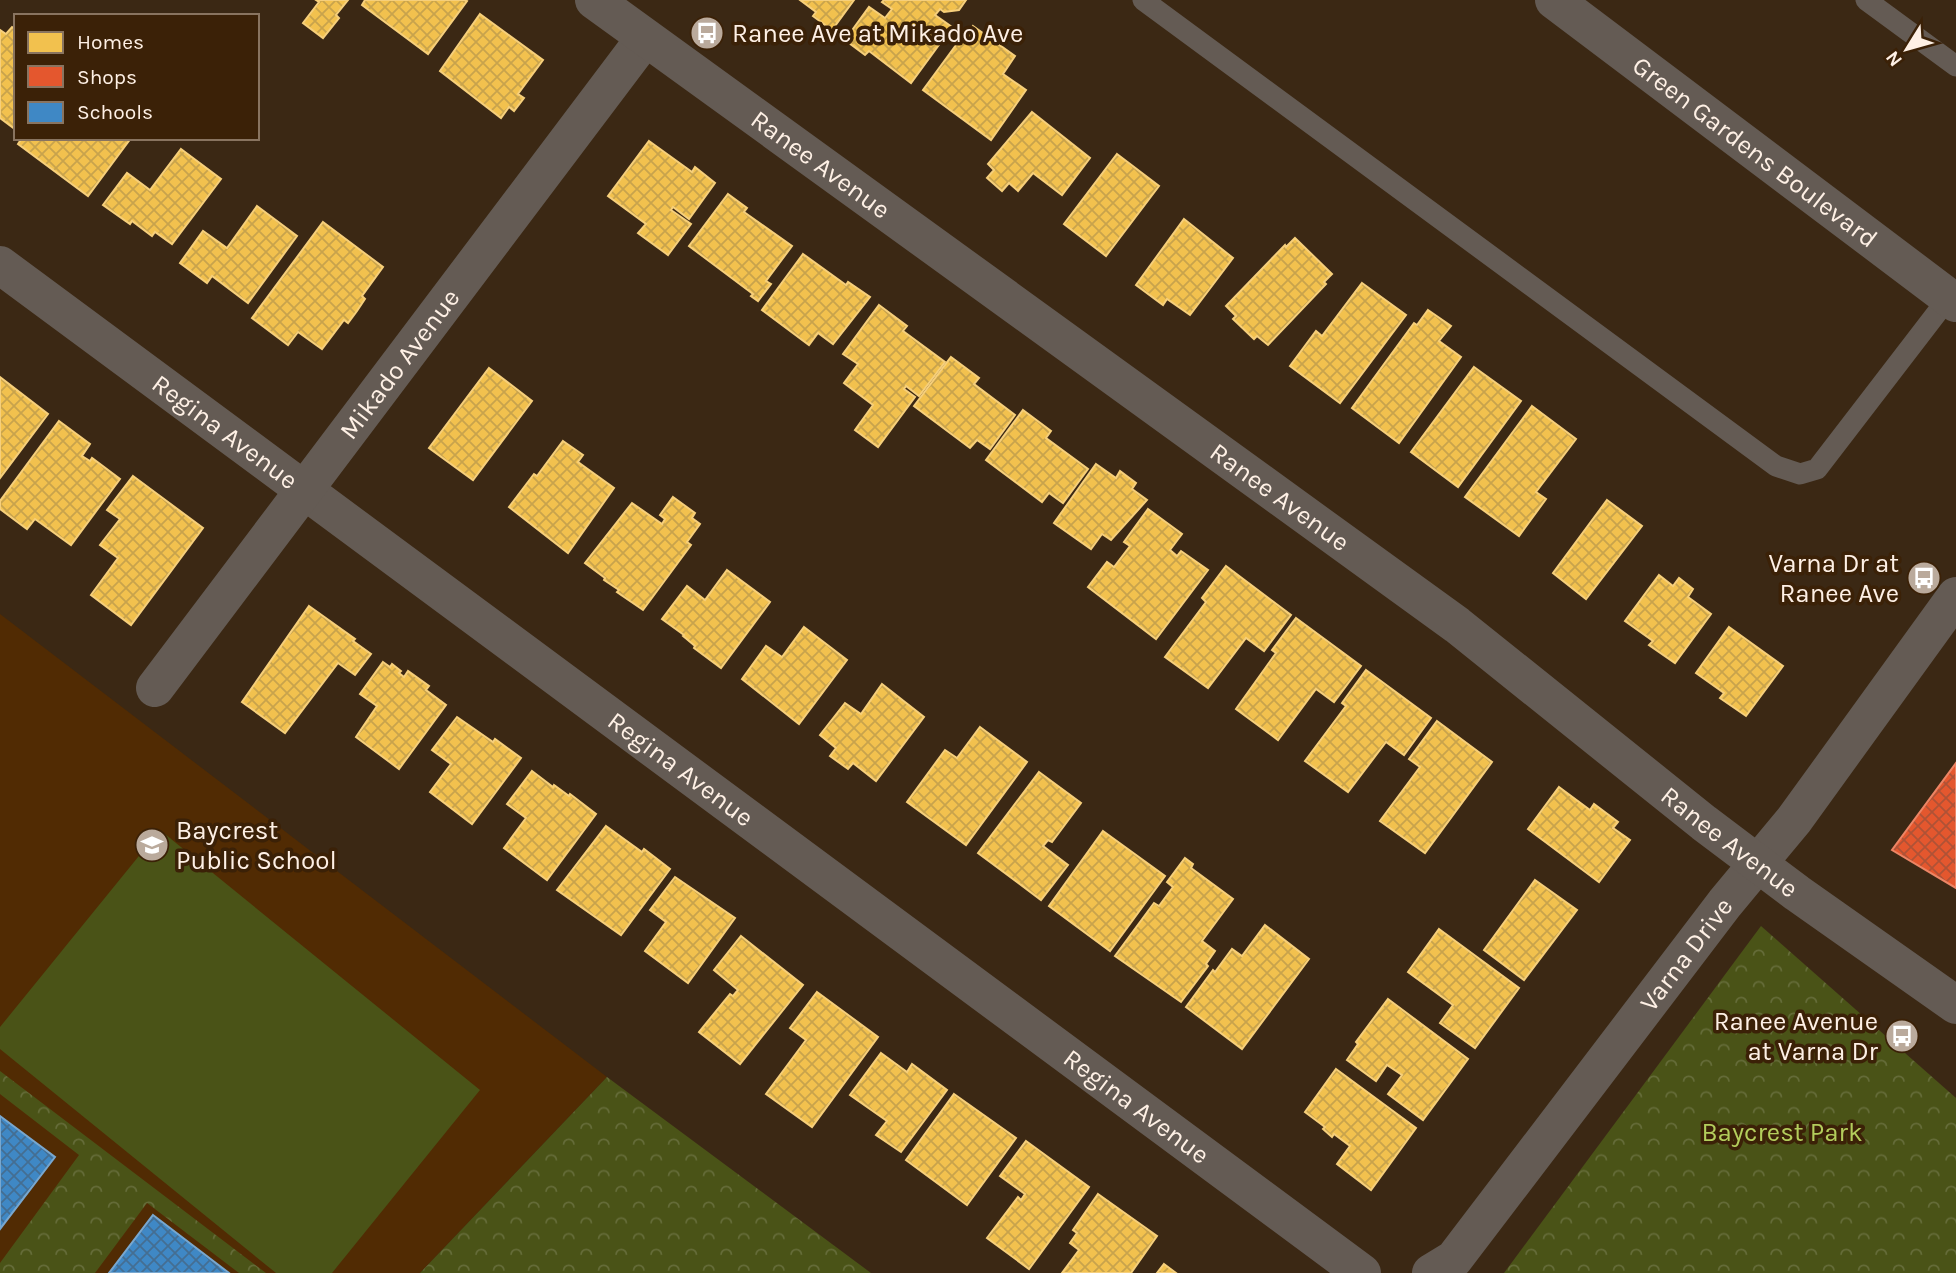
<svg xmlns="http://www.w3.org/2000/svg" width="1956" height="1273" font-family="Karla,sans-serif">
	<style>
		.built { fill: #512b03 }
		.park { fill: url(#park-crowns) }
		.garden { fill: #4a5317 }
		.homes { fill: url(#homes-cross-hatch); stroke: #f6cf7b; stroke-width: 2 }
		.shops { fill: url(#shops-cross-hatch); stroke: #ec8565; stroke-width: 2 }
		.schools { fill: url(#schools-cross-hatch); stroke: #78a7cf; stroke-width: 2 }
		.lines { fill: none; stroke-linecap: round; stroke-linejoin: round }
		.service { stroke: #645b54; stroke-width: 21 }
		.minor { stroke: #645b54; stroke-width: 38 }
		.tertiary { stroke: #645b54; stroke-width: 38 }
		.labels { text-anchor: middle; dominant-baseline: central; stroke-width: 7; stroke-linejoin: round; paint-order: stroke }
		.poi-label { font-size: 26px; fill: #fef0e5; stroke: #3b2107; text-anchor: start }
		.street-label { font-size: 26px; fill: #fef0e5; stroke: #3b2107 }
		.park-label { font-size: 26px; fill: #b3cd5c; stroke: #3b2107 }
	</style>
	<defs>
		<pattern id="park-crowns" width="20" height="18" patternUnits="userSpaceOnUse" patternTransform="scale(1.75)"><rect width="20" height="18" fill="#4a5317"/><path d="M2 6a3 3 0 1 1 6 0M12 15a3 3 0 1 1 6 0" fill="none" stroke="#656c39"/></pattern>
		<pattern id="homes-cross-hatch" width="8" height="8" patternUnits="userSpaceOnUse" patternTransform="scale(1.75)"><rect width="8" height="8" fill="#f2c14e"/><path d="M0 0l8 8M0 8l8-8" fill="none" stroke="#c8a34c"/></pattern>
		<pattern id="shops-cross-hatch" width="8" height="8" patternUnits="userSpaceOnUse" patternTransform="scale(1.75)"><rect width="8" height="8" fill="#e4572e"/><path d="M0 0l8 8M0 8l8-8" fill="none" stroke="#af5236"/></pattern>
		<pattern id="schools-cross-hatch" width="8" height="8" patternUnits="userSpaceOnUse" patternTransform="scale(1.75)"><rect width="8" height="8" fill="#3f88c5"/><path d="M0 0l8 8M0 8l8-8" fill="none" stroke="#446e92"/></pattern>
	</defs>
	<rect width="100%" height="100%" fill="#3b2814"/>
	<path class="built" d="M0,614l607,463 -187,196h-420z"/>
	<g class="park">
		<path d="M1761,926l195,172v175h-452z"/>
		<path d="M0,1071l266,202h-27l-92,-70 -52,70h-95v-10l79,-108 -79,-61z"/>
		<path d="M607,1077l264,196h-451z"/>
	</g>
	<path class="garden" d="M160,830l320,260 -148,183h-56l-276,-224v-22z"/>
	<g class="homes">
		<path d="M316,0h32l-12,15 3,3 -16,20 -20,-15 16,-21z"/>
		<path d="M365,0h100l2,1 -39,53 -66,-49z"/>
		<path d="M800,0h54l-22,30 -19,-14 3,-4z"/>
		<path d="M884,0h82l-7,10 -15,2 -4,-3 -5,6 17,12 -41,56 -42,-32 -4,4 -20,-15 24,-33 16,11 7,-9 -10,-7z"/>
		<path d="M480,14l63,46 -25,34 6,4 -10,13 -5,-4 -8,11 -61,-47z"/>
		<path d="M973,26l42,30 -12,18 23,16 -35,50 -68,-50 36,-49 2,2z"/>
		<path d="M12,27l4,3v100l-16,-12v-88l6,4z"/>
		<path d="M1032,112l58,46 -28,37 -29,-22 -15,18 -9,-8 -7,8 -15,-13 7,-8 -6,-6z"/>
		<path d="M22,138h109l-43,58 -70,-52z"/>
		<path d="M649,141l43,31 3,-5 20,16 -26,36 -16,-12 -2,3 20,14 -23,31 -30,-22 8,-9 -38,-28z"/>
		<path d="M181,149l40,30 -49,65 -17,-12 -3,4 -20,-15 -2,3 -27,-19 24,-32 23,17z"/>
		<path d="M1117,154l42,32 -53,70 -42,-32z"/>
		<path d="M728,194l19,14 -3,4 48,34 -26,35 5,3 -13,17 -7,-5 2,-2 -64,-48z"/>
		<path d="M257,206l40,30 -49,67 -36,-27 -5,7 -27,-20 23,-32 24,17z"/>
		<path d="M1184,219l49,39 -43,57 -23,-16 -4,6 -27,-20z"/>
		<path d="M323,222l60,45 -21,29 3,3 -8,12 -9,12 -4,-3 -22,29 -24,-17 -10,13 -36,-27z"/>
		<path d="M1295,238l37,36 -8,8 2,2 -58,61 -11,-9 -3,3 -21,-20 3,-3 -10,-10 59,-61 1,2z"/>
		<path d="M803,254l43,31 2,-3 22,15 -37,47 -15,-11 -9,12 -47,-35z"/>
		<path d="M1362,283l44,32 -66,88 -50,-37 26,-35 6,5z"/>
		<path d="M879,305l28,21 -4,5 42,31 -26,34 -13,-10 -2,3 11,8 -37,50 -23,-17 18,-25 -29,-22 14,-19 -15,-10z"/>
		<path d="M1428,310l23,16 -12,15 22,16 -62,86 -47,-35 62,-85 3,2z"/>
		<path d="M951,357l28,21 -5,6 41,31 -25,34 -13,-9 -7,8 -56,-42z"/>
		<path d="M1474,367l47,34 -63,86 -47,-35z"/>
		<path d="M489,368l43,33 -59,79 -44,-32z"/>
		<path d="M0,377l48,37 -48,64z"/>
		<path d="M1532,406l44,33 -40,53 10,7 -27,37 -54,-39z"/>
		<path d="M1023,410l28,21 -5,7 42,31 -25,34 -14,-10 -7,9 -56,-42z"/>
		<path d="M59,421l31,23 -8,12 8,5 2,-3 28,21 -49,66 -36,-26 -8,10 -27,-20v-8z"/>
		<path d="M563,441l20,14 -5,7 36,26 -46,65 -59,-46 25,-33 3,2z"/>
		<path d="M1096,464l20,14 4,-7 16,12 -4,6 15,11 -36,40 -9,-6 -11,15 -37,-26z"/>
		<path d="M133,476l70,52 -72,97 -40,-30 27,-37 -18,-13 20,-26 -13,-9z"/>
		<path d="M673,497l22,16 -3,5 8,6 -13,18 4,3 -48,65 -26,-18 2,-2 -15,-10 1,-2 -20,-15 47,-60 30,21 3,-5 -5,-4z"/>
		<path d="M1607,500l35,26 -56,73 -33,-26z"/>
		<path d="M1148,509l34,25 -12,16 7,6 4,-5 27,19 -52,69 -68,-52 19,-25 7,5 16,-21 -6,-4z"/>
		<path d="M1226,566l65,49 -27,36 -18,-13 -38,50 -43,-31 41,-55 -4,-4z"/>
		<path d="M727,570l43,32 -49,66 -27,-20 1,-2 -12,-10 1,-1 -22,-16 25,-33 18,14z"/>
		<path d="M1659,575l14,11 6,-8 14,11 -5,8 23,17 -36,49 -26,-18 4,-4 -28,-20z"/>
		<path d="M309,606l46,33 -2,2 18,13 -16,21 -17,-12 -53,70 -43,-31z"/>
		<path d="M1296,618l65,48 -27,36 -18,-13 -38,51 -42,-31 40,-56 -4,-3z"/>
		<path d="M804,627l43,33 -48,64 -57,-45 24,-33 16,11z"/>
		<path d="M1729,627l54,39 -37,50 -26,-18 4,-5 -28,-20z"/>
		<path d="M383,662l7,5 2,-3 9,7 -2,2 5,4 4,-6 21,15 -3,4 20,15 -47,64 -43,-32 21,-31 -17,-12z"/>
		<path d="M1366,670l65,48 -27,37 -18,-13 -38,50 -43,-31 41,-55 -4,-3z"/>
		<path d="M882,684l42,33 -48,64 -23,-18 -5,6 -18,-13 6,-8 -16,-13 25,-32 16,11z"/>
		<path d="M457,717l36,25 2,-3 26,19 -49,66 -42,-32 21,-28 -19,-14z"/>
		<path d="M1437,721l55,41 -67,91 -45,-32 40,-54 -11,-8z"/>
		<path d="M980,727l47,35 -61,83 -59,-43 38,-52 12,8z"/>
		<path d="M532,771l21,16 1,-2 15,11 1,-2 26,20 -49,66 -43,-32 22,-30 -19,-14z"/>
		<path d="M1039,772l42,31 -29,39 -4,-2 -5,6 25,19 -27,35 -63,-47z"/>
		<path d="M1559,787l31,23 4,-6 24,18 -5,6 17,12 -31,42 -71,-53z"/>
		<path d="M606,826l36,26 2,-3 26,20 -49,66 -64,-45z"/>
		<path d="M1103,831l62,45 -55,75 -61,-45z"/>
		<path d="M1185,858l8,6 -2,4 42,31 -31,42 13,10 -9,13 2,2 -27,36 -66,-46 39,-53 5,3 14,-19 -6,-5z"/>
		<path d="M675,877l60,41 -47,65 -43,-32 21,-29 -16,-12z"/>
		<path d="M1535,880l42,30 -53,70 -40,-30z"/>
		<path d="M1265,925l44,34 -67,90 -56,-42 27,-37 2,2 17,-23 10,7z"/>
		<path d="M1439,929l80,59 -44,60 -35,-25 13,-18 -45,-33z"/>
		<path d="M741,936l62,49 -63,79 -41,-32 31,-38 3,2 5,-6 -24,-20z"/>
		<path d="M817,992l61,45 -66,90 -46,-33 40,-54 -16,-12z"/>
		<path d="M1388,999l80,60 -45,61 -35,-26 14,-19 -15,-10 -11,16 -29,-21 11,-16 -2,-2z"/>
		<path d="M881,1053l26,19 5,-8 35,26 -46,62 -25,-17 11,-14 -37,-26z"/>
		<path d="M1336,1069l80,59 -45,62 -34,-26 13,-18 -16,-12 -2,3 -9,-8 2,-2 -20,-15z"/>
		<path d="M954,1094l62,44 -49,67 -61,-45z"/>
		<path d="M1026,1141l63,46 -60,82 -42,-31 31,-41 3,3 4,-6 -25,-18z"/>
		<path d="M1098,1194l59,42 -26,37h-69l17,-23 -9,-7 7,-10 -4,-3z"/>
		<path d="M1164,1264l12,9h-19z"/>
	</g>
	<path class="shops" d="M1956,763v125l-64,-38z"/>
	<g class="schools">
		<path d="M0,1116l55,41 -55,72z"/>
		<path d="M153,1215l76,58h-120z"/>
	</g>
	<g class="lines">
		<g class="service">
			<path d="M1143,0l633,466 24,8 17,-5 136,-177"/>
			<path d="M1866,0l90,66"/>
		</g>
		<g class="minor">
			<path id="s1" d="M1554,0l402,303"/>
			<path id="s2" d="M0,265l1362,1008"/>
			<path id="s3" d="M155,688l490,-650"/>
			<path id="s4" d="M1431,1273l23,-14 271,-356 69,-83 162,-224"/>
		</g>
		<path class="tertiary" id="s5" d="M594,0l863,625 247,198 93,70 159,112"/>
	</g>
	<defs>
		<symbol id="bus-disc" viewBox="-11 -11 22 22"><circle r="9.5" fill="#baaa9c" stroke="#3b2107"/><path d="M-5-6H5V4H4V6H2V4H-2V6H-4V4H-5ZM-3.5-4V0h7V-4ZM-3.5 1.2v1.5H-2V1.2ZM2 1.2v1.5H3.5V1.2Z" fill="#fff"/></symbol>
		<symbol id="school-disc" viewBox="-11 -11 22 22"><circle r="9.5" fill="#baaa9c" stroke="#3b2107"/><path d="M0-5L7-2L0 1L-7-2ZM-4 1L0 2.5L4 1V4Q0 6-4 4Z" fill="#fff"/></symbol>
	</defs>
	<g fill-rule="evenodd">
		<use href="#bus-disc" x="688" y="14" width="38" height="38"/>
		<use href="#bus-disc" x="1905" y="559" width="38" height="38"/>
		<use href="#school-disc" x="133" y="826" width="38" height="38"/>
		<use href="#bus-disc" x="1883" y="1017" width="38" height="38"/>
	</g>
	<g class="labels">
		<g class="poi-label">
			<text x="732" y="33">Ranee Ave at Mikado Ave</text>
			<text x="1899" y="563" text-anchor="end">Varna Dr at<tspan x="1899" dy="30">Ranee Ave</tspan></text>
			<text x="176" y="830">Baycrest<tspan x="176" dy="30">Public School</tspan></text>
			<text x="1878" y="1021" text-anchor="end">Ranee Avenue<tspan x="1878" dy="30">at Varna Dr</tspan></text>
		</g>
		<g class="street-label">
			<text stroke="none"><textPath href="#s1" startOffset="252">Green Gardens Boulevard</textPath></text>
			<text stroke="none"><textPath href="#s5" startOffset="280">Ranee Avenue</textPath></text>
			<text stroke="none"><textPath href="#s3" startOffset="406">Mikado Avenue</textPath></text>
			<text stroke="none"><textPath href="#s2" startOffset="280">Regina Avenue</textPath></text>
			<text stroke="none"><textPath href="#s5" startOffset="847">Ranee Avenue</textPath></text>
			<text stroke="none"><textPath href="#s2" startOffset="847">Regina Avenue</textPath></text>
			<text stroke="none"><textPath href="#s5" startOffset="1414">Ranee Avenue</textPath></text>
			<text stroke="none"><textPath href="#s4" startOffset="410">Varna Drive</textPath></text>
			<text stroke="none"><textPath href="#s2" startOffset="1414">Regina Avenue</textPath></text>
		</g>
		<g class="park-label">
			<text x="1782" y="1132">Baycrest Park</text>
		</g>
	</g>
	<rect x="14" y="14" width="245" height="126" fill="#3b2107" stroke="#897460" stroke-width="2"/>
	<rect x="28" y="32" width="35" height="21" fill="#f2c14e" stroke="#897460" stroke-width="2"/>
	<text x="77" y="49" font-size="21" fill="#fef0e5">Homes</text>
	<rect x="28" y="66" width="35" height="21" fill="#e4572e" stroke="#897460" stroke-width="2"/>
	<text x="77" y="84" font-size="21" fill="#fef0e5">Shops</text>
	<rect x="28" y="102" width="35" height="21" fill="#3f88c5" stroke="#897460" stroke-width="2"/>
	<text x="77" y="119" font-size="21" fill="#fef0e5">Schools</text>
	<g transform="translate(1907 49) rotate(233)" stroke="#3b2107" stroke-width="5" paint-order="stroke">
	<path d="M0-5L12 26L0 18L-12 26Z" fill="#fef0e5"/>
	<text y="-10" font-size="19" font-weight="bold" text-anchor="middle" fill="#fef0e5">N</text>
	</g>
</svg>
